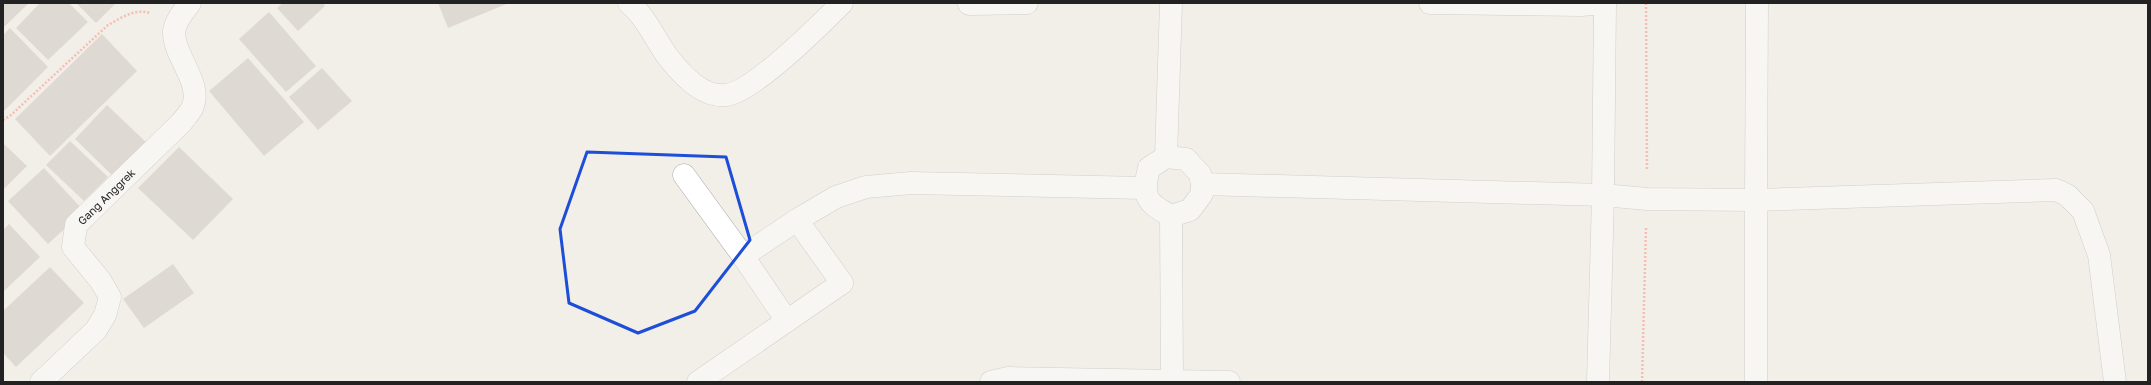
<svg xmlns="http://www.w3.org/2000/svg" width="2151" height="385" font-family="'Golos Text',sans-serif">
	<style>
		.building { fill: #c7bfb8 }
		.lines { fill: none; stroke-linecap: round; stroke-linejoin: round }
		.minor-casing { stroke: #a9a9a9; stroke-width: 23 }
		.path { stroke: #fa8072; stroke-width: 2.5; stroke-dasharray: 2 2; stroke-linecap: butt }
		.minor { stroke: #fff; stroke-width: 22 }
		.marked { fill: none; stroke: #1d4ed8; stroke-width: 3; stroke-linejoin: round }
		.labels { text-anchor: middle; dominant-baseline: central; stroke-width: 4; stroke-linejoin: round; paint-order: stroke }
		.street-label { font-size: 11px; fill: #222; stroke: #fff }
	</style>
	<rect width="100%" height="100%" fill="#f2efe9"/>
	<g class="building">
		<path d="M3,3h26l-26,25z"/>
		<path d="M40,3h29l19,19 -40,38 -32,-32z"/>
		<path d="M76,3h40l-20,20z"/>
		<path d="M283,3h40l2,3 -27,25 -21,-23z"/>
		<path d="M438,3h71l-61,25z"/>
		<path d="M269,12l47,54 -30,26 -47,-53z"/>
		<path d="M10,28l38,39 -45,45v-77z"/>
		<path d="M102,34l35,37 -87,85 -35,-37z"/>
		<path d="M248,58l56,64 -40,34 -55,-65z"/>
		<path d="M322,68l30,33 -34,29 -29,-33z"/>
		<path d="M107,105l43,41 -33,34 -42,-41z"/>
		<path d="M70,141l38,36 -24,24 -38,-36z"/>
		<path d="M3,143l24,23 -24,24z"/>
		<path d="M179,147l54,52 -40,41 -55,-52z"/>
		<path d="M44,168l40,43 -36,33 -40,-43z"/>
		<path d="M9,224l31,33 -37,35v-62z"/>
		<path d="M173,264l21,29 -50,35 -21,-29z"/>
		<path d="M50,267l34,36 -68,64 -13,-14v-42z"/>
	</g>
	<g class="lines">
		<defs>
			<g id="minor">
				<path d="M629,3c18,15 25,35 39,54 13,17 35,41 58,38 27,-3 95,-71 116,-92"/>
				<path d="M1430,3l151,2 24,-2"/>
				<path d="M969,4l58,-1"/>
				<path d="M1166,157l20,2 14,15 2,10v10l-12,16 -19,6c-26,-14 -29,-20 -22,-48z"/>
				<path d="M1166,157l5,-154"/>
				<path d="M684,175l59,81"/>
				<path d="M1202,184l401,11 2,-192"/>
				<path d="M1171,216l1,166"/>
				<path d="M787,321l-44,-65 54,-36"/>
				<path id="s1" d="M41,382l55,-52 9,-15 5,-18 -10,-17 -27,-33 3,-22 106,-103c3,-5 9,-10 11,-16 9,-24 -20,-51 -19,-74 1,-11 9,-20 16,-29"/>
				<path d="M698,382l144,-99 -45,-63 39,-23 30,-10 45,-4 233,5"/>
				<path d="M991,382l17,-4 221,4"/>
				<path d="M1598,382l5,-187 44,4 109,1 1,-197"/>
				<path d="M1756,382v-182l300,-10 11,5 16,16 16,44 16,127"/>
			</g>
		</defs>
		<use href="#minor" class="minor-casing"/>
		<g class="path">
			<path d="M1646,3l1,167"/>
			<path d="M3,120l8,-5 97,-90c13,-7 27,-17 42,-12"/>
			<path d="M1642,382l4,-155"/>
		</g>
		<use href="#minor" class="minor"/>
	</g>
	<path d="M0 0H2151V385H0ZM587,152l139,5 24,83 -55,71 -57,22 -69,-30 -9,-74z" fill="#f2efe9" fill-opacity=".55" fill-rule="evenodd"/>
	<path class="marked" d="M587,152l139,5 24,83 -55,71 -57,22 -69,-30 -9,-74z"/>
	<g class="labels">
		<g class="street-label">
			<text stroke="none"><textPath href="#s1" startOffset="238">Gang Anggrek</textPath></text>
		</g>
	</g>
	<rect width="2151" height="385" fill="none" stroke="#222222" stroke-width="8"/>
</svg>
